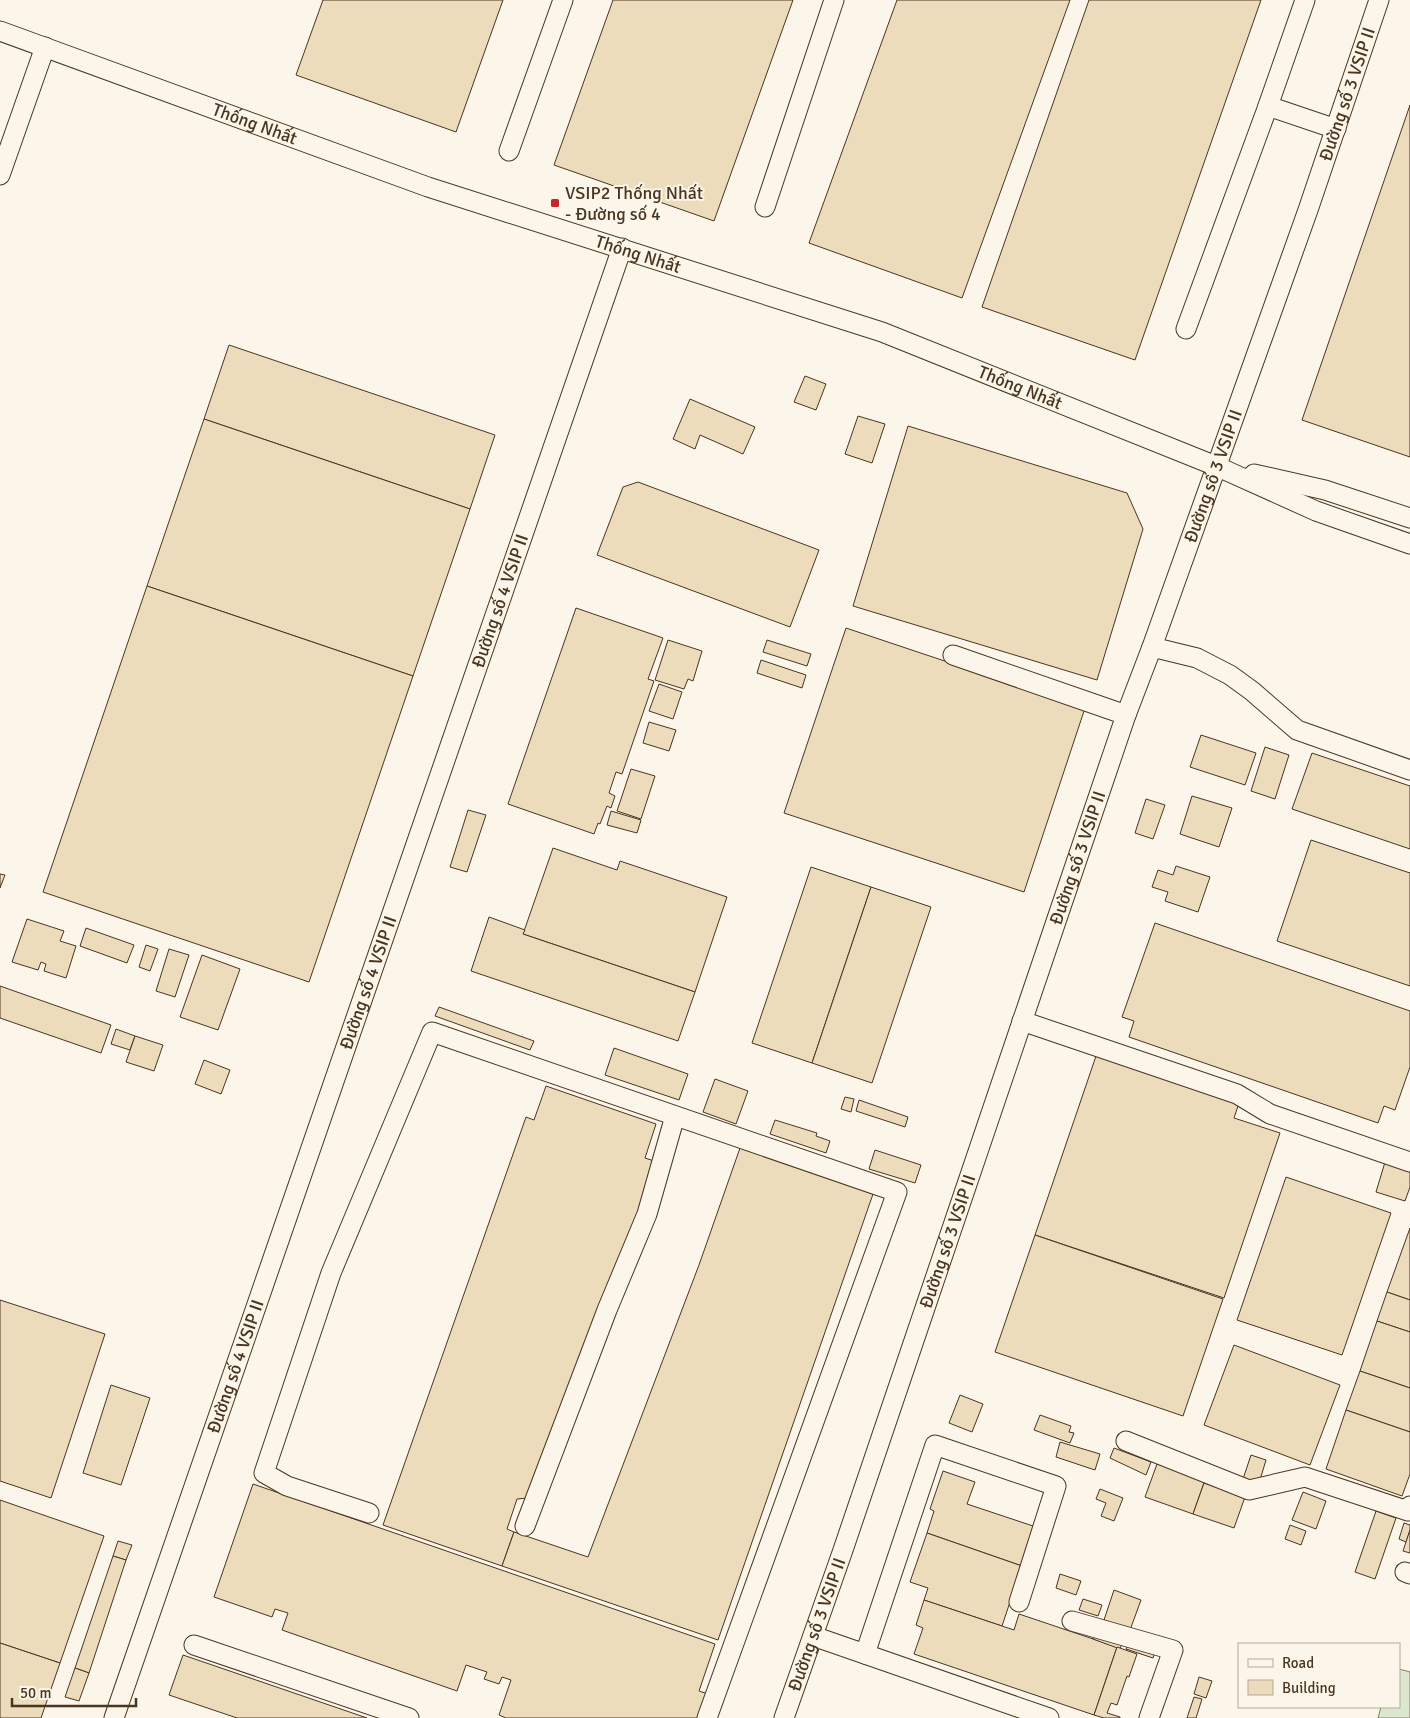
<svg xmlns="http://www.w3.org/2000/svg" width="1410" height="1718" font-family="Signika,sans-serif">
	<style>
		.green { fill: #dce7d0; stroke: #887966 }
		.building { fill: #ecdcbc; stroke: #4a3520 }
		.lines { fill: none; stroke-linecap: round; stroke-linejoin: round }
		.minor-casing { stroke: #4a3520; stroke-width: 21 }
		.minor { stroke: #fbf6e9; stroke-width: 19 }
		.poi-dot { fill: #c62828; stroke: #fbf6e9; stroke-width: 2 }
		.labels { text-anchor: middle; dominant-baseline: central; stroke-width: 4; stroke-linejoin: round; paint-order: stroke }
		.street-label { font-size: 18px; fill: #4a3520; stroke: #fbf6e9 }
		.poi-label { font-size: 18px; fill: #4a3520; stroke: #fbf6e9; text-anchor: start }
	</style>
	<rect width="100%" height="100%" fill="#fbf6e9"/>
	<path class="green" d="M1399,1669l11,3v46h-32l3,-11h18z"/>
	<g class="building">
		<path d="M323,0h180l-47,132 -160,-57z"/>
		<path d="M613,0h180l-79,221 -160,-56z"/>
		<path d="M897,0h173l-108,298 -153,-55z"/>
		<path d="M1089,0h172l-126,360 -153,-53z"/>
		<path d="M1410,105v352l-108,-37z"/>
		<path d="M229,345l266,90 -25,74 -266,-90z"/>
		<path d="M805,376l21,8 -10,26 -22,-8z"/>
		<path d="M690,399l65,28 -12,27 -43,-19 -5,14 -22,-10z"/>
		<path d="M858,416l27,8 -13,39 -27,-9z"/>
		<path d="M204,419l266,90 -57,167 -266,-90z"/>
		<path d="M908,426l219,67 16,36 -46,151 -244,-74z"/>
		<path d="M638,482l181,68 -29,77 -193,-72 26,-68z"/>
		<path d="M147,586l266,90 -104,306 -266,-90z"/>
		<path d="M576,608l87,30 -15,41 6,2 -32,93 -6,-2 -7,21 6,3 -4,12 -4,-2 -7,18 -2,-1 -4,11 -86,-30z"/>
		<path d="M846,628l239,80 -61,184 -240,-79z"/>
		<path d="M668,640l34,11 -9,30 -5,-2 -4,10 -29,-9z"/>
		<path d="M767,640l44,14 -4,12 -44,-14z"/>
		<path d="M761,660l45,15 -4,13 -45,-15z"/>
		<path d="M659,684l23,8 -9,27 -24,-8z"/>
		<path d="M649,722l27,8 -7,21 -26,-8z"/>
		<path d="M1201,735l55,18 -11,32 -55,-18z"/>
		<path d="M1265,747l24,8 -14,44 -24,-8z"/>
		<path d="M1312,753l98,33v63l-118,-40z"/>
		<path d="M631,769l24,7 -14,43 -24,-8z"/>
		<path d="M1192,796l40,12 -13,39 -39,-13z"/>
		<path d="M1146,799l19,6 -12,34 -18,-6z"/>
		<path d="M468,810l18,5 -19,57 -17,-5z"/>
		<path d="M611,811l30,9 -4,13 -30,-8z"/>
		<path d="M1311,840l99,33v113l-133,-45z"/>
		<path d="M553,848l64,22 3,-9 107,36 -32,95 -172,-58z"/>
		<path d="M1176,866l34,11 -12,35 -33,-11 3,-9 -16,-5 6,-17 15,5z"/>
		<path d="M811,867l60,20 -59,176 -60,-20z"/>
		<path d="M0,874l5,1 -5,13z"/>
		<path d="M871,887l60,20 -59,176 -60,-20z"/>
		<path d="M489,917l36,13 -2,4 172,58 -17,49 -207,-70z"/>
		<path d="M27,919l37,12 -4,10 16,5 -10,32 -22,-7 2,-7 -5,-2 -3,8 -26,-8z"/>
		<path d="M1155,923l255,88v56l-15,43 -11,-4 -6,17 -249,-86 5,-16 -12,-4z"/>
		<path d="M86,928l48,17 -7,18 -47,-17z"/>
		<path d="M146,945l12,4 -8,22 -11,-4z"/>
		<path d="M169,949l20,6 -14,42 -19,-6z"/>
		<path d="M202,955l38,14 -22,61 -38,-13z"/>
		<path d="M0,986l111,39 -10,28 -101,-35z"/>
		<path d="M439,1007l95,34 -4,9 -95,-34z"/>
		<path d="M116,1029l19,7 -5,14 -19,-6z"/>
		<path d="M135,1036l28,9 -9,26 -28,-9z"/>
		<path d="M614,1048l74,26 -9,26 -74,-25z"/>
		<path d="M1096,1056l143,47 -5,15 46,15 -56,165 -189,-63z"/>
		<path d="M204,1060l26,10 -9,24 -26,-10z"/>
		<path d="M715,1079l33,12 -12,33 -33,-12z"/>
		<path d="M546,1086l110,38 -11,34 12,4 -129,336 -11,1 -10,30 7,3 -12,34 -119,-41 143,-408 8,3z"/>
		<path d="M845,1097l9,2 -3,13 -10,-3z"/>
		<path d="M859,1100l49,17 -3,10 -49,-16z"/>
		<path d="M775,1120l42,13 -1,3 14,5 -4,12 -56,-19z"/>
		<path d="M740,1148l133,46 -155,446 -216,-74 12,-34 74,25 111,-292z"/>
		<path d="M875,1150l46,15 -6,18 -46,-14z"/>
		<path d="M1385,1162l25,8v17l-5,14 -29,-9z"/>
		<path d="M1286,1177l105,36 -49,142 -105,-35z"/>
		<path d="M1410,1228v72l-23,-8z"/>
		<path d="M1035,1235l188,64 -40,117 -188,-64z"/>
		<path d="M1387,1292l23,8v32l-33,-11z"/>
		<path d="M0,1300l105,34 -54,164 -51,-17z"/>
		<path d="M1377,1321l33,11v56l-50,-17z"/>
		<path d="M1234,1345l106,40 -30,80 -106,-40z"/>
		<path d="M1360,1371l50,17v44l-64,-22z"/>
		<path d="M111,1385l39,13 -29,87 -38,-12z"/>
		<path d="M960,1395l23,9 -11,28 -23,-9z"/>
		<path d="M1346,1410l64,22v42l-8,22 -76,-27z"/>
		<path d="M1040,1415l31,11 -2,6 5,1 -4,10 -36,-13z"/>
		<path d="M1060,1442l40,12 -5,16 -39,-13z"/>
		<path d="M1114,1448l37,14 -5,13 -36,-17z"/>
		<path d="M1251,1455l15,5 -6,20 -8,2 -9,-3z"/>
		<path d="M1157,1464l48,16 -12,34 -48,-17z"/>
		<path d="M943,1471l32,11 -8,22 69,23 -14,39 -95,-33 7,-22 -4,-2z"/>
		<path d="M1204,1483l41,14 -11,31 -41,-14z"/>
		<path d="M253,1484l462,160 -16,47 9,3 -9,24h-193l-7,-3 12,-35 -9,-3 -3,7 -15,-5 3,-7 -21,-7 -9,26 -175,-61 6,-17 -13,-4 -3,8 -58,-20z"/>
		<path d="M1100,1489l23,9 -9,23 -13,-5 5,-13 -10,-4z"/>
		<path d="M1303,1492l23,9 -10,28 -24,-9z"/>
		<path d="M0,1500l104,36 -44,127 -60,-20z"/>
		<path d="M1376,1511l20,7 -21,61 -20,-7z"/>
		<path d="M1404,1523l6,2v5l-4,12 -7,-3z"/>
		<path d="M1290,1525l16,6 -5,14 -16,-6z"/>
		<path d="M1410,1530v23l-7,-2z"/>
		<path d="M927,1533l95,33 -20,60 -78,-26 4,-12 -18,-6z"/>
		<path d="M118,1541l14,4 -6,15 -13,-4z"/>
		<path d="M113,1556l13,4 -37,113 -14,-5z"/>
		<path d="M1060,1574l21,7 -5,14 -20,-7z"/>
		<path d="M1114,1590l27,10 -11,30 -26,-10z"/>
		<path d="M1083,1599l19,6 -4,11 -19,-6z"/>
		<path d="M924,1600l90,30 5,-16 98,33 -23,68 -180,-61 9,-26 -7,-3z"/>
		<path d="M1095,1632l28,9 -3,8 -27,-10z"/>
		<path d="M0,1643l60,20 -19,55h-41z"/>
		<path d="M1129,1643l26,9 -2,6 -27,-9z"/>
		<path d="M1117,1647l20,7 -8,23 -2,-1 -10,29 -6,-2 -4,10 13,4v1h-16l-10,-3z"/>
		<path d="M183,1655l184,63h-130l-68,-23z"/>
		<path d="M75,1668l14,5 -10,28 -14,-4z"/>
		<path d="M1199,1677l13,4 -6,17 -12,-4z"/>
		<path d="M1194,1697l8,2 -6,19h-9z"/>
	</g>
	<g class="lines">
		<defs>
			<g id="minor">
				<path d="M1305,0l-37,106 68,23"/>
				<path id="s1" d="M0,31l428,156 454,145 334,134 100,45 94,33"/>
				<path d="M509,151l54,-151"/>
				<path d="M0,175l45,-128"/>
				<path d="M765,207l69,-207"/>
				<path d="M1186,329l82,-223"/>
				<path d="M1254,474l71,16 85,28"/>
				<path d="M1152,647l45,11 33,17 22,16 45,39 113,40"/>
				<path d="M953,655l173,60"/>
				<path d="M1022,1021l215,73 33,20 140,48"/>
				<path d="M1126,1441l123,49 56,-13 103,34 2,-5"/>
				<path d="M369,1513l-82,-27 -23,-13 67,-200 101,-241 465,160 -190,526"/>
				<path d="M525,1526l82,-216 40,-96 28,-98"/>
				<path d="M1405,1572l5,2"/>
				<path d="M1072,1621l101,29 -24,68"/>
				<path d="M813,1636l236,82"/>
				<path d="M194,1645l215,73"/>
				<path d="M865,1654l70,-209 121,41 -37,116"/>
				<path id="s2" d="M114,1718l508,-1470"/>
				<path id="s3" d="M784,1718l59,-168 283,-835 26,-68 156,-437 71,-210"/>
			</g>
		</defs>
		<use href="#minor" class="minor-casing"/>
		<use href="#minor" class="minor"/>
	</g>
	<rect class="poi-dot" x="550" y="198" width="10" height="10" rx="2.5"/>
	<g class="labels">
		<g class="street-label">
			<text stroke="none"><textPath href="#s3" startOffset="1719">Đường số 3 VSIP II</textPath></text>
			<text stroke="none"><textPath href="#s1" startOffset="271">Thống Nhất</textPath></text>
			<text stroke="none"><textPath href="#s1" startOffset="676">Thống Nhất</textPath></text>
			<text stroke="none"><textPath href="#s1" startOffset="1081">Thống Nhất</textPath></text>
			<text stroke="none"><textPath href="#s3" startOffset="1314">Đường số 3 VSIP II</textPath></text>
			<text stroke="none"><textPath href="#s2" startOffset="1182">Đường số 4 VSIP II</textPath></text>
			<text stroke="none"><textPath href="#s3" startOffset="909">Đường số 3 VSIP II</textPath></text>
			<text stroke="none"><textPath href="#s2" startOffset="778">Đường số 4 VSIP II</textPath></text>
			<text stroke="none"><textPath href="#s3" startOffset="504">Đường số 3 VSIP II</textPath></text>
			<text stroke="none"><textPath href="#s2" startOffset="372">Đường số 4 VSIP II</textPath></text>
			<text stroke="none"><textPath href="#s3" startOffset="99">Đường số 3 VSIP II</textPath></text>
		</g>
		<g class="poi-label">
			<text x="565" y="193">VSIP2 Thống Nhất<tspan x="565" dy="21">- Đường số 4</tspan></text>
		</g>
	</g>
	<rect x="1238" y="1643" width="162" height="65" fill="#fbf6e9" stroke="#b4a999"/>
	<rect x="1248" y="1659" width="25" height="8" fill="#fbf6e9" stroke="#b4a999"/>
	<text x="1282" y="1668" font-size="15" fill="#4a3520">Road</text>
	<rect x="1248" y="1680" width="25" height="15" fill="#ecdcbc" stroke="#b4a999"/>
	<text x="1282" y="1693" font-size="15" fill="#4a3520">Building</text>
	<path d="M12 1698v8h124v-8" fill="none" stroke="#4a3520" stroke-width="2.5"/>
	<text x="20" y="1698" font-size="15" fill="#4a3520" stroke="#fbf6e9" stroke-width="4" paint-order="stroke">50 m</text>
</svg>
